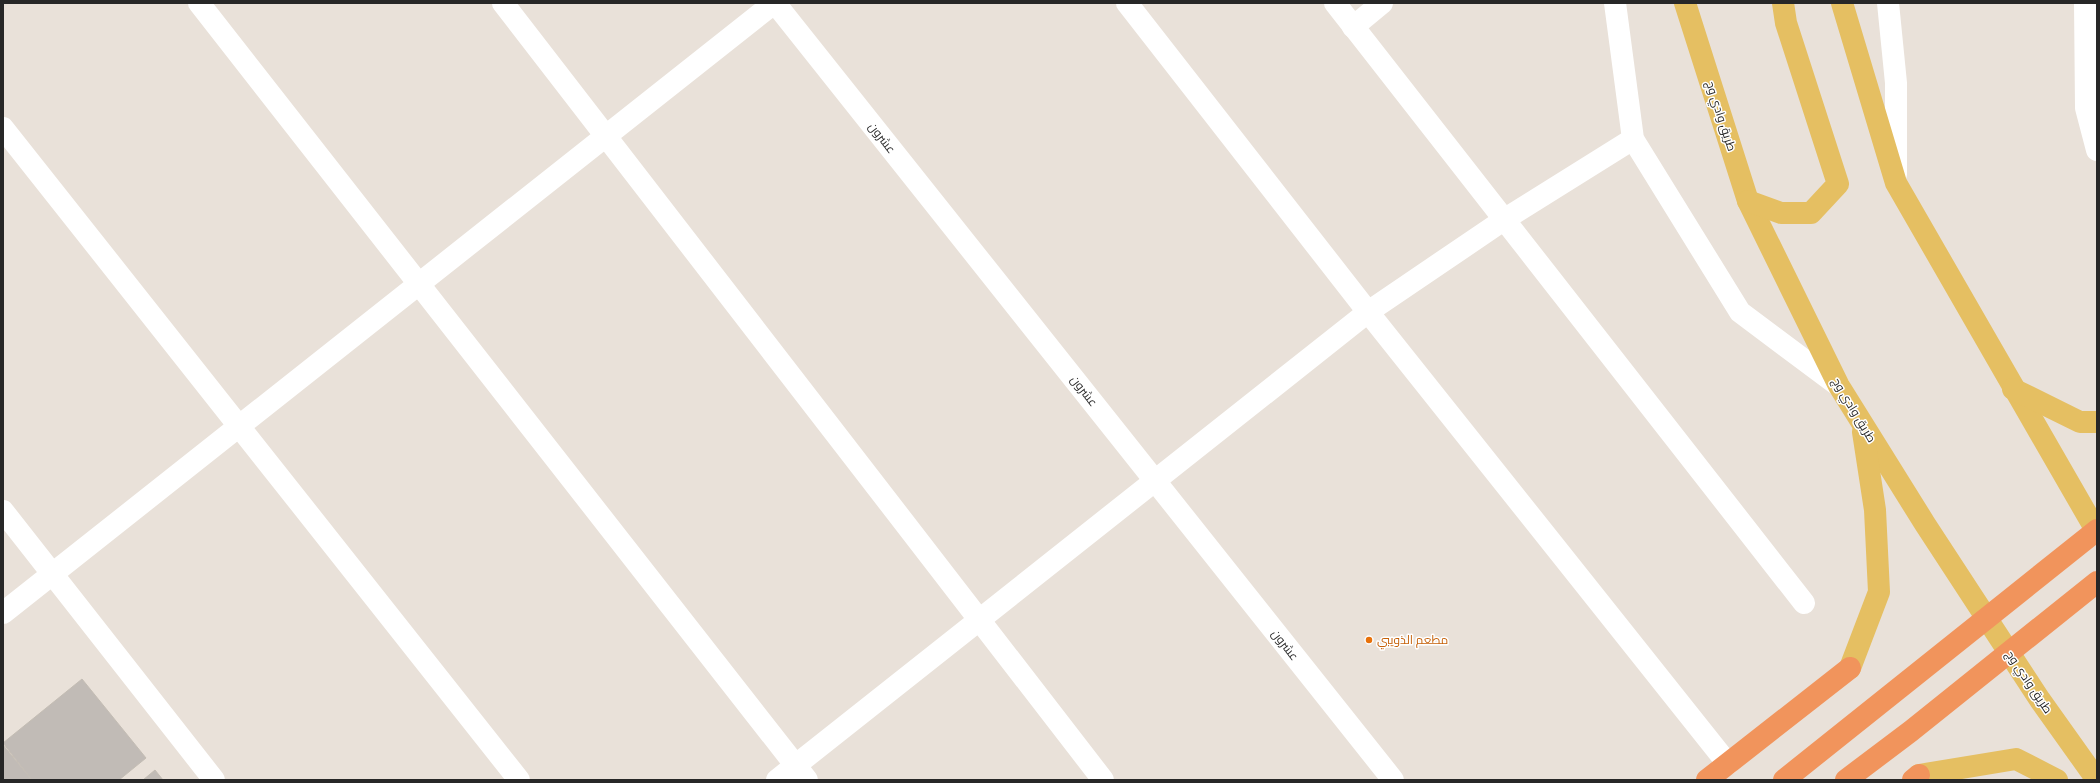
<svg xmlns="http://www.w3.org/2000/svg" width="2100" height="783" font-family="Karla,Cairo,sans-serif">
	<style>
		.building { fill: #c1bbb6; stroke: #c4bdb4 }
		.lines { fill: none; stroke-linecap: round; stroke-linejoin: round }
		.street { stroke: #fff; stroke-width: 22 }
		.secondary { stroke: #fff; stroke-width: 22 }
		.primary { stroke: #e5bf62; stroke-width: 22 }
		.highway { stroke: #f1945c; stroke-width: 22 }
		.food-dot { fill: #e8710a; stroke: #fff; stroke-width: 1.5 }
		.labels { text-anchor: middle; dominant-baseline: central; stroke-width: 3; stroke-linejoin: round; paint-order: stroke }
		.street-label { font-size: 12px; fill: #272727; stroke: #fff }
		.food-label { font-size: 12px; fill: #c56008; stroke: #fff; text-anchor: start }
	</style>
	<rect width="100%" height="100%" fill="#e9e1d9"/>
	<g class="building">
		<path d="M82,679l64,79 -27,22h-87l-29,-37z"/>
		<path d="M3,745l29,35h-29z"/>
		<path d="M155,770l8,10h-20z"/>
	</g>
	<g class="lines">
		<g class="street">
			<path d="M199,3l608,777"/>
			<path d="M503,3l600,777"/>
			<path d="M1127,3l241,309 360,452"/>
			<path d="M1335,3l469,600"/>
			<path d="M1615,3l18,136 107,173 99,74"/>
			<path d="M1888,3l8,80v91"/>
			<path d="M2085,3l1,105 11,42"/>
			<path d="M1353,27l29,-24"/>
			<path d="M3,128l516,652"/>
			<path d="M3,511l211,269"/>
			<path d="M3,613l771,-610"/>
			<path d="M777,780l591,-468 137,-93 128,-80"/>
		</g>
		<path class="secondary" d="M775,3l618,777"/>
		<g class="primary">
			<path d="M1685,3l63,198 91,185 86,138 115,176 57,80"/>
			<path d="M1842,3l54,180 201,349"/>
			<path d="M1748,201l33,12h30l27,-29 -52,-161 -3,-20"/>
			<path d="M2013,389l67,33h17"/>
			<path d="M1850,668l29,-76 -4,-82 -12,-78"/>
			<path d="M1919,775l97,-16 41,21"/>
		</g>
		<g class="highway">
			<path d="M1707,780l143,-112"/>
			<path d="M1784,780l313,-250"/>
			<path d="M1846,780l65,-49 186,-149"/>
			<path d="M1913,780l6,-5"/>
		</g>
	</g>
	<circle class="food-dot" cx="1369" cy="640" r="4"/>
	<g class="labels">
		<g class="street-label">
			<text transform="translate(1721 116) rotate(72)">طريق وادي وج</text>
			<text transform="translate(882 138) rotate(52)">عشرون</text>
			<text transform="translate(1084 391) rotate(52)">عشرون</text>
			<text transform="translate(1854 410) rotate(59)">طريق وادي وج</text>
			<text transform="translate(1285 645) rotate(52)">عشرون</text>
			<text transform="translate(2029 682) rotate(56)">طريق وادي وج</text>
		</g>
		<g class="food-label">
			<text x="1377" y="640">مطعم الذويبي</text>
		</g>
	</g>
	<rect width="2100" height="783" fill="none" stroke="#272727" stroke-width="8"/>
</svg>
